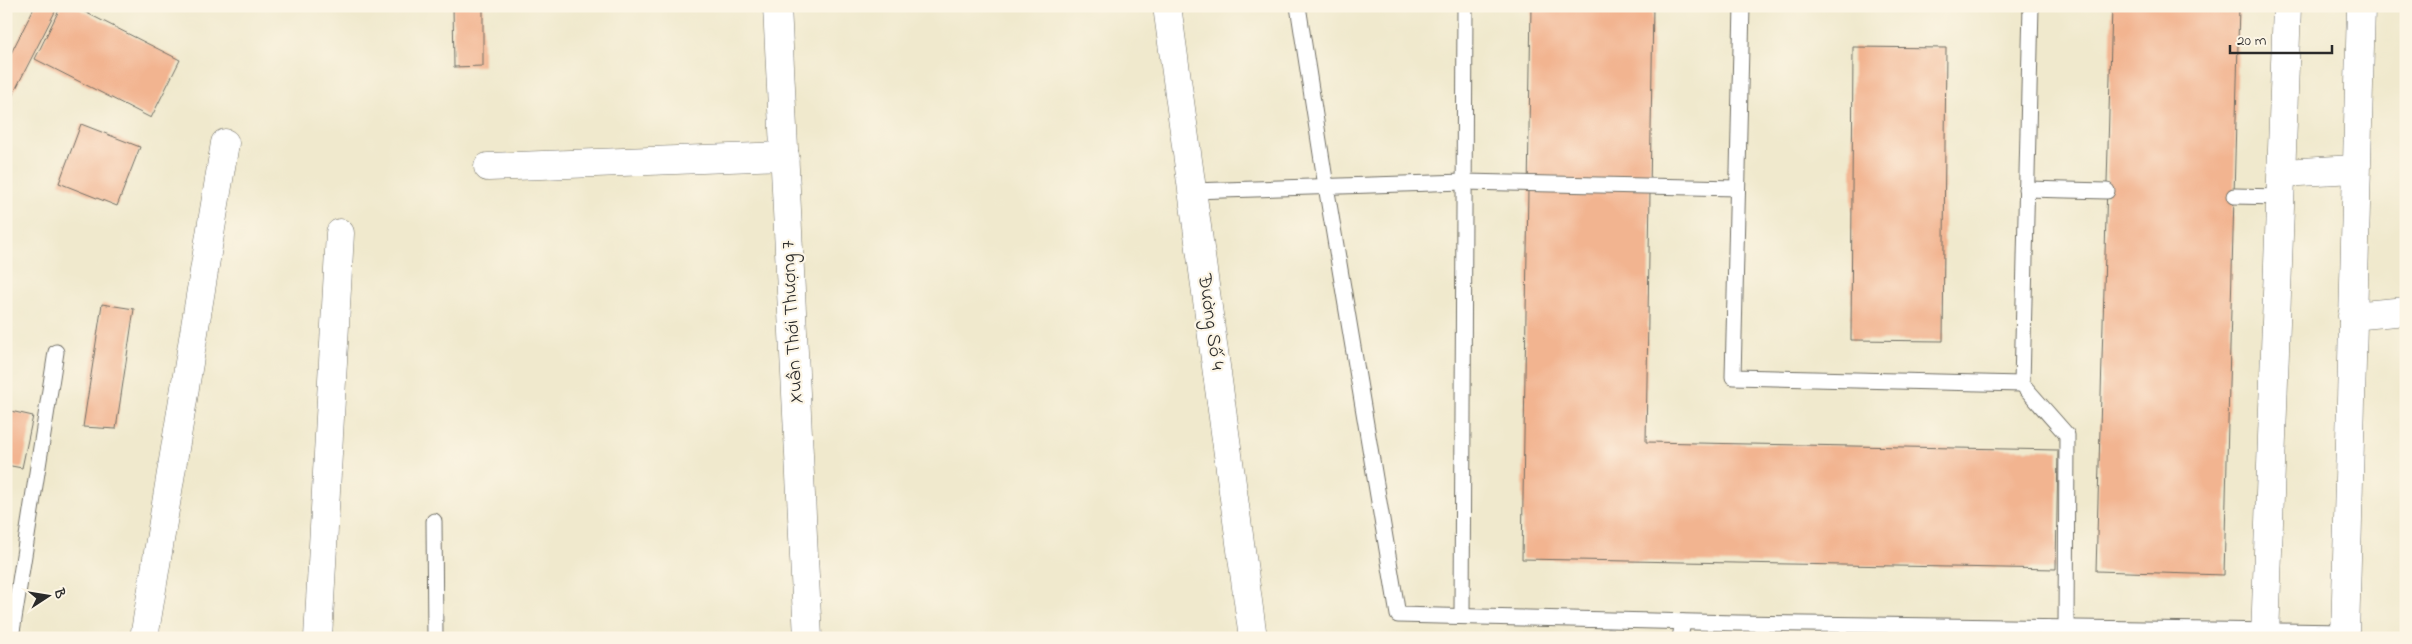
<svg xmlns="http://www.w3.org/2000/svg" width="2412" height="644" font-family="'Indie Flower',sans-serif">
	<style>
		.building { fill: #f2b490 }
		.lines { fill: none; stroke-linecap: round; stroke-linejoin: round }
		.service-casing { stroke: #706e64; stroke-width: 17 }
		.minor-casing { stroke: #706e64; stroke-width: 29 }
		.tertiary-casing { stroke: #706e64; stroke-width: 29 }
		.service { stroke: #fff; stroke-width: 15 }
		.minor { stroke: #fff; stroke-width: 28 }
		.tertiary { stroke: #fff; stroke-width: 28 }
		.labels { text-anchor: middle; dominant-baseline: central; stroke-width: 4.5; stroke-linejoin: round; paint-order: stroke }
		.street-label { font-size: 20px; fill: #2b2b2b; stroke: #fcf5e5 }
	</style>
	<rect width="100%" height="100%" fill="#fcf5e5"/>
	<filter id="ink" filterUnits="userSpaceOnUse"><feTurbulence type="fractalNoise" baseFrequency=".02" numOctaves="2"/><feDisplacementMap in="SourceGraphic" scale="10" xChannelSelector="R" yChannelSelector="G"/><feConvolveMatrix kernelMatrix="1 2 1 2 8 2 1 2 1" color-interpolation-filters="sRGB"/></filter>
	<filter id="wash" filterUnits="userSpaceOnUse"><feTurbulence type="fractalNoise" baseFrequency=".0096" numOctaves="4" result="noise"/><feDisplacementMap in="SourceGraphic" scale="20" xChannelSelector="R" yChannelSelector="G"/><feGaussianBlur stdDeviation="1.12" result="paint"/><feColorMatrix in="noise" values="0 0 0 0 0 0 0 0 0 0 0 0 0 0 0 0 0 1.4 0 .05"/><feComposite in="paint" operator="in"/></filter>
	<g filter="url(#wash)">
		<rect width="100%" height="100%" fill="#f0e9cd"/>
		<g id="blocks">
			<g class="building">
				<path d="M35,6h23l-52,102v-45z"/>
				<path d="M61,6h12l107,54 -29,58 -116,-59z"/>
				<path d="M453,6h30v60l-29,1z"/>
				<path d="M1531,6h122l-7,436 412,8 -2,119 -534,-10z"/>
				<path d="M2112,6h127l-15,569 -128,-4z"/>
				<path d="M1853,47l93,1 -3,293 -92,-1z"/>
				<path d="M81,124l59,23 -23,59 -58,-23z"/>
				<path d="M102,304l32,5 -18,120 -33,-2z"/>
				<path d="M6,410l27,6 -11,52 -16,-3z"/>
			</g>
		</g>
	</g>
	<g filter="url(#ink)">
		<use href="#blocks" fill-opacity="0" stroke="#706e64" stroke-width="1"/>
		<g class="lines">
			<defs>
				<g id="service">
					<path d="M1298,6l28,180 72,429 339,8 608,9"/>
					<path d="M1742,6l-9,371 289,7"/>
					<path d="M2031,6l-9,378 45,51 -1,193"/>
					<path d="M2026,189l81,2"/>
					<path d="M1192,191l272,-9 273,6"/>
					<path d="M2234,196l47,1"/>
					<path d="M434,521l1,117"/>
					<path d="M1462,615l3,-609"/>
					<path d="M11,638l45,-286"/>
					<path d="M1680,638l3,-16"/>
				</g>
				<g id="minor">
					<path d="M1167,6l86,632"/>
					<path d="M488,167l297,-11"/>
					<path d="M2282,173l73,-4"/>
					<path d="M2352,316l54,-5"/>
					<path d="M144,638l81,-495"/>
					<path d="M318,638l22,-405"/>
					<path d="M2265,638l22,-632"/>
					<path d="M2345,638l16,-632"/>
				</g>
				<path id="tertiary" d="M777,6l31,632"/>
			</defs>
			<use href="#service" class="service-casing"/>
			<use href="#minor" class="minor-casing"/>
			<use href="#tertiary" class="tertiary-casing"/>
			<use href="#service" class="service"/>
			<use href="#minor" class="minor"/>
			<use href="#tertiary" class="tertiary"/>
		</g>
	</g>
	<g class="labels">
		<g class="street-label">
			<text transform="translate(793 322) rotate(-93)">Xuân Thới Thượng 7</text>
			<text transform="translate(1210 322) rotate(82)">Đường Số 4</text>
		</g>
	</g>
	<rect width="2412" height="644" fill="none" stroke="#fcf5e5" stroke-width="25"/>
	<g transform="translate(48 596) rotate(78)" stroke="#fcf5e5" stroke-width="4" paint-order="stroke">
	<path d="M0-4L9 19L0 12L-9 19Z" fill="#2b2b2b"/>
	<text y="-8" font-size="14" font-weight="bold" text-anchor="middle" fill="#2b2b2b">B</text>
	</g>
	<path d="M2230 45v8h102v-8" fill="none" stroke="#2b2b2b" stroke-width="2.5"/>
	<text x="2237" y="45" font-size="15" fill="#2b2b2b" stroke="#fcf5e5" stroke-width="4" paint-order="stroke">20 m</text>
</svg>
